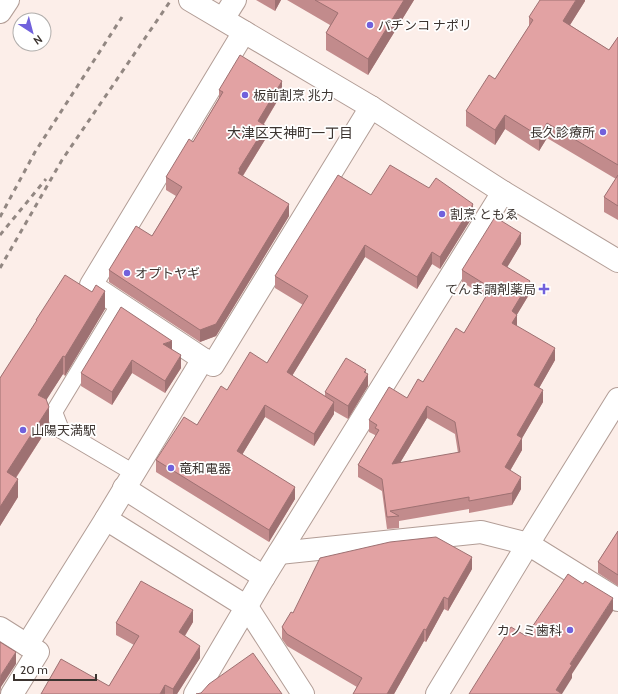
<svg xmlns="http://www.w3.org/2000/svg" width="618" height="694" font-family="Cabin,'Noto Sans JP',sans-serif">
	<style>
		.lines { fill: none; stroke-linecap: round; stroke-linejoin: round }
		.service-casing { stroke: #b29d96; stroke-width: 18 }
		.minor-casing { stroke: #b29d96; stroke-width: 24 }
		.tertiary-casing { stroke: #b29d96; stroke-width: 24 }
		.service { stroke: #fff; stroke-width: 16 }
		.minor { stroke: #fff; stroke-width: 22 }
		.tertiary { stroke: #fff; stroke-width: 22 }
		.rail { stroke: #928782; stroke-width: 3; stroke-dasharray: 5 5; stroke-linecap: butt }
		.wall { fill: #c28b8c; fill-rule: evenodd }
		.shaded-wall { fill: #9e7172 }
		.building { fill: #e2a2a3; stroke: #9e7172; fill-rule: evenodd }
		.poi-dot { fill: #7161dc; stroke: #fff; stroke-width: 1.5 }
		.labels { text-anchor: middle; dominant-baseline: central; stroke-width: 3.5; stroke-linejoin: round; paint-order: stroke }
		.poi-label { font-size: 13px; fill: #3c3430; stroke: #fff; text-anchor: start }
		.neighbourhood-label { font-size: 14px; fill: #3c3430; stroke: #fff }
	</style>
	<rect width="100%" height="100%" fill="#fceee9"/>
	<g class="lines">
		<defs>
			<path id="service" d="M119,305l-65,107 7,18 73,43"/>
			<g id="minor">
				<path d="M0,12l8,-12"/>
				<path d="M223,19l12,-19"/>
				<path d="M244,32l-153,253 112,74 10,6 158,-258"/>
				<path d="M124,488l140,89"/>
				<path d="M106,519l141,88 56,87"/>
				<path d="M279,553l202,-21 47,12 90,56"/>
				<path d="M0,628l38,24 -26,42"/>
				<path d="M27,645l79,-126 97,-160"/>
				<path d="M195,694l69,-117 239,-385"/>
			</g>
			<g id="tertiary">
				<path d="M190,0l181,107 132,85 115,69"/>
				<path d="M437,694l91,-150 90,-145"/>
			</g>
		</defs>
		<use href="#service" class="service-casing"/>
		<use href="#minor" class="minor-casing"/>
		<use href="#tertiary" class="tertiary-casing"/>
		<use href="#service" class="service"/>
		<use href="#minor" class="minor"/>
		<use href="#tertiary" class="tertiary"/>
		<g class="rail">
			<path d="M0,217l35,-65 87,-135"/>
			<path d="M0,235l46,-56"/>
			<path d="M0,268l62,-108 109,-160"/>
		</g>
	</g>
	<g class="wall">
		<path d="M256,0h25l-6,11z"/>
		<path d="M287,0h127l-46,75 -42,-25v-17l4,-8z"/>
		<path d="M585,0v1l-15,24 39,25 9,-13v183l-14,-8v-15l12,-18 -69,-41 -8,13 -34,-22 -10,16 -29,-19v-15l29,-32 34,-53v-9z"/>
		<path d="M219,90l63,3 -18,31 2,14 -23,38 46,40 -73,120 -16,6 -91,-60v-12l43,-34 24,-40 -10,-6v-13l27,-35 26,-44z"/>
		<path d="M371,195l102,21 -33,53 -8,-5 -15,25 -52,-32 -73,119 33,20v-4l41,-19 2,13 -20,33 -14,-8v3l-20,32 -49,-29 -23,38 53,44 -26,43 -113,-70v-12l41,-35 30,-35 40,-27 36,-58 -28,-17v-12z"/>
		<path d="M521,244l-14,23 23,26 -13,21v12l38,34 -16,28 4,14 -21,36v12l-12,21 11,18 -9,16 -43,8v-4l-70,12v7l-12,1 -5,-38 -24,-14v-12l17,-28v-2l-6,-3v-12l38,-22 16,-16 41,-49 22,-36 -24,-15v-12zM427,418l28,16 3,19 -58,10z"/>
		<path d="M105,309l-40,67 -2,-2 -17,26 3,26 -33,52 2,19 -18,29v-148l36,-55v-3z"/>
		<path d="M172,349l9,19 -16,25 -33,-20 -20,32 -31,-19v-13z"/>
		<path d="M618,531v55l-20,-13v-11z"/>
		<path d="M472,569l-24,42 -4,-2 -18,33 -2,-1 -30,53h-41l4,-7 -70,-41 -5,-7v-12l11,-14z"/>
		<path d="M193,622l-8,14 15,22 -23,36h-136l68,-8 25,-41 -18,-10v-12z"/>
	</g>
	<g class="shaded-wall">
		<path d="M275,0h6l-6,11z"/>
		<path d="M404,0h10l-46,75v-16z"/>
		<path d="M576,0h9v1l-22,35v-15z"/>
		<path d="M282,81v12l-24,40v-12z"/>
		<path d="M505,115v14l-10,16v-15z"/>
		<path d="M547,123v15l-8,13v-15z"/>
		<path d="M266,126v12l-26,42 -2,-7 1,-4z"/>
		<path d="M289,204v12l-73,120 -16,6v-12z"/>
		<path d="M473,204v12l-33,53v-12z"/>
		<path d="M521,233v11l-19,32v-12z"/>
		<path d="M365,245v12l-78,127v-12z"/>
		<path d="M432,252v12l-15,25v-12z"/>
		<path d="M530,281v12l-18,30v-12z"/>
		<path d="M105,291v18l-40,67v-19z"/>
		<path d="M517,315v11l-5,-3z"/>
		<path d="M172,341v12l-9,-9z"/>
		<path d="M555,348v12l-21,37v-12z"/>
		<path d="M181,355v13l-16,25v-12z"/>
		<path d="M63,356v18l-25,39v-18z"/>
		<path d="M132,360v13l-20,32v-13z"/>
		<path d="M366,370v7l2,-3v12l-20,33v-13z"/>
		<path d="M543,390v12l-26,45v-12z"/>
		<path d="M334,402v12l-20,32v-12z"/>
		<path d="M265,405v12l-28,46v-12z"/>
		<path d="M427,406v12l-35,58v-12z"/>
		<path d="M49,407v19l-42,65v-19z"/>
		<path d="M522,438v12l-17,29v-12z"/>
		<path d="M521,477v12l-9,16v-12z"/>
		<path d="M18,479v18l-18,29v-19z"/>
		<path d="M295,487v12l-26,43v-12z"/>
		<path d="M472,557v12l-24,42v-12z"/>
		<path d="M444,597v12l-18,33v-12z"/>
		<path d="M613,598v13l-41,63v4l-10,16 -6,-4 14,-26z"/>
		<path d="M193,610v12l-14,23v-13z"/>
		<path d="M424,629v12l-30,53h-7z"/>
		<path d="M200,646v12l-23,36h-4v-5z"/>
		<path d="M16,652v12l-15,23 -1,7v-10l1,-9z"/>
		<path d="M165,685v9h-5z"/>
	</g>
	<g class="building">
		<path d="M315,0h89l-36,59 -42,-26 12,-20z"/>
		<path d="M540,0h36l-13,21 46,29 9,-13v128l-71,-42 -8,13 -34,-21 -10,15 -29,-19 23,-36 6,4 38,-59 -4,-3z"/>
		<path d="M240,55l42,26 -24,40 8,5 -27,43 1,1 -2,3 51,31 -73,120 -16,6 -91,-60 27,-44 16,10 30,-49 -16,-10 23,-38 4,3 30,-50 -4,-2z"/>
		<path d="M390,165l39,23 7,-10 37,26 -33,53 -8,-5 -15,25 -52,-32 -78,127 47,30 -20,32 -49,-29 -28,46 58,36 -26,43 -113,-70 28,-43 13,8 24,-39 6,4 23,-38 17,11 41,-67 -33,-20 63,-101 33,20z"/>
		<path d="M618,175v31l-14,-9z"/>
		<path d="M495,217l26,16 -19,31 28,17 -18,30 5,4 -5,8 43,25 -21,37 9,5 -26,45 5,3 -17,29 16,10 -9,16 -43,8v-4l-79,14 9,5 -12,1 -5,-38 -24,-14 21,-35 -4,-2 2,-3 -8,-5 20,-33 18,11 11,-19 5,3 33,-54 8,5 27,-45 -29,-18zM427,406l28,16 5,30 -68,12z"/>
		<path d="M65,275l27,17 4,-7 9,6 -40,66 -2,-1 -25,39 8,4 3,8 -42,65 11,7 -18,28v-129l37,-58h-1z"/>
		<path d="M121,307l51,34 -9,3 18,11 -16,26 -33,-21 -20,32 -31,-19z"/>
		<path d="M346,358l20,12 -2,2 4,2 -20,32 -23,-14z"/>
		<path d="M618,531v44l-20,-13z"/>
		<path d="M436,537l36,20 -24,42 -4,-2 -18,33 -2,-1 -37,65h-34l9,-16 -75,-44 -5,-7 9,-15 2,1 27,-55 70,-16z"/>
		<path d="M568,574l15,10 2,-3 28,17 -43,66 2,1 -16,25 6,4h-93l42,-67 15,9z"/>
		<path d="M141,581l52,29 -14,22 21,14 -27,43 -8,-4 -5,9h-119l20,-35 48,27 30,-50 -23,-13z"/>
		<path d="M0,642l16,10 -15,23 -1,9z"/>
		<path d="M253,653l29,41h-86l5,-1 8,-9z"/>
	</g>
	<g class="poi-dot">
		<circle cx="370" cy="25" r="4"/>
		<circle cx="245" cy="95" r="4"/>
		<circle cx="603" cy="132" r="4"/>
		<circle cx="442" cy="214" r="4"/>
		<circle cx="127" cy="273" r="4"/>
		<path d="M542 283h4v4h4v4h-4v4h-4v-4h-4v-4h4z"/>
		<circle cx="23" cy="430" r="4"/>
		<circle cx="171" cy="468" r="4"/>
		<circle cx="570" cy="630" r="4"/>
	</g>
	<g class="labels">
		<g class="poi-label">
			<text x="378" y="25">パチンコ ナポリ</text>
			<text x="253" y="95">板前割烹 兆力</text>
			<text x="595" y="132" text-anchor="end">長久診療所</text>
			<text x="450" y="214">割烹 ともゑ</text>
			<text x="135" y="273">オプトヤギ</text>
			<text x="536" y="289" text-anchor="end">てんま調剤薬局</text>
			<text x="31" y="430">山陽天満駅</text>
			<text x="179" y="468">竜和電器</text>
			<text x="562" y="630" text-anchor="end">カノミ歯科</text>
		</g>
		<g class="neighbourhood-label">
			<text x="290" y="133">大津区天神町一丁目</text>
		</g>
	</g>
	<g transform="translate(32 32) rotate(144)"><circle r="19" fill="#ffffff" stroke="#b1aeac"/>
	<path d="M0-3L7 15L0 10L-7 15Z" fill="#7161dc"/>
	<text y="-6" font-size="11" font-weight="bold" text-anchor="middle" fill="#3c3430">N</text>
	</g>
	<path d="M14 674v6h82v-6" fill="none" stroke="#3c3430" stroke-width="2"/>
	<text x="20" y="674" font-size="12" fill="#3c3430" stroke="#ffffff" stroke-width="3" paint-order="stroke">20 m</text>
</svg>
